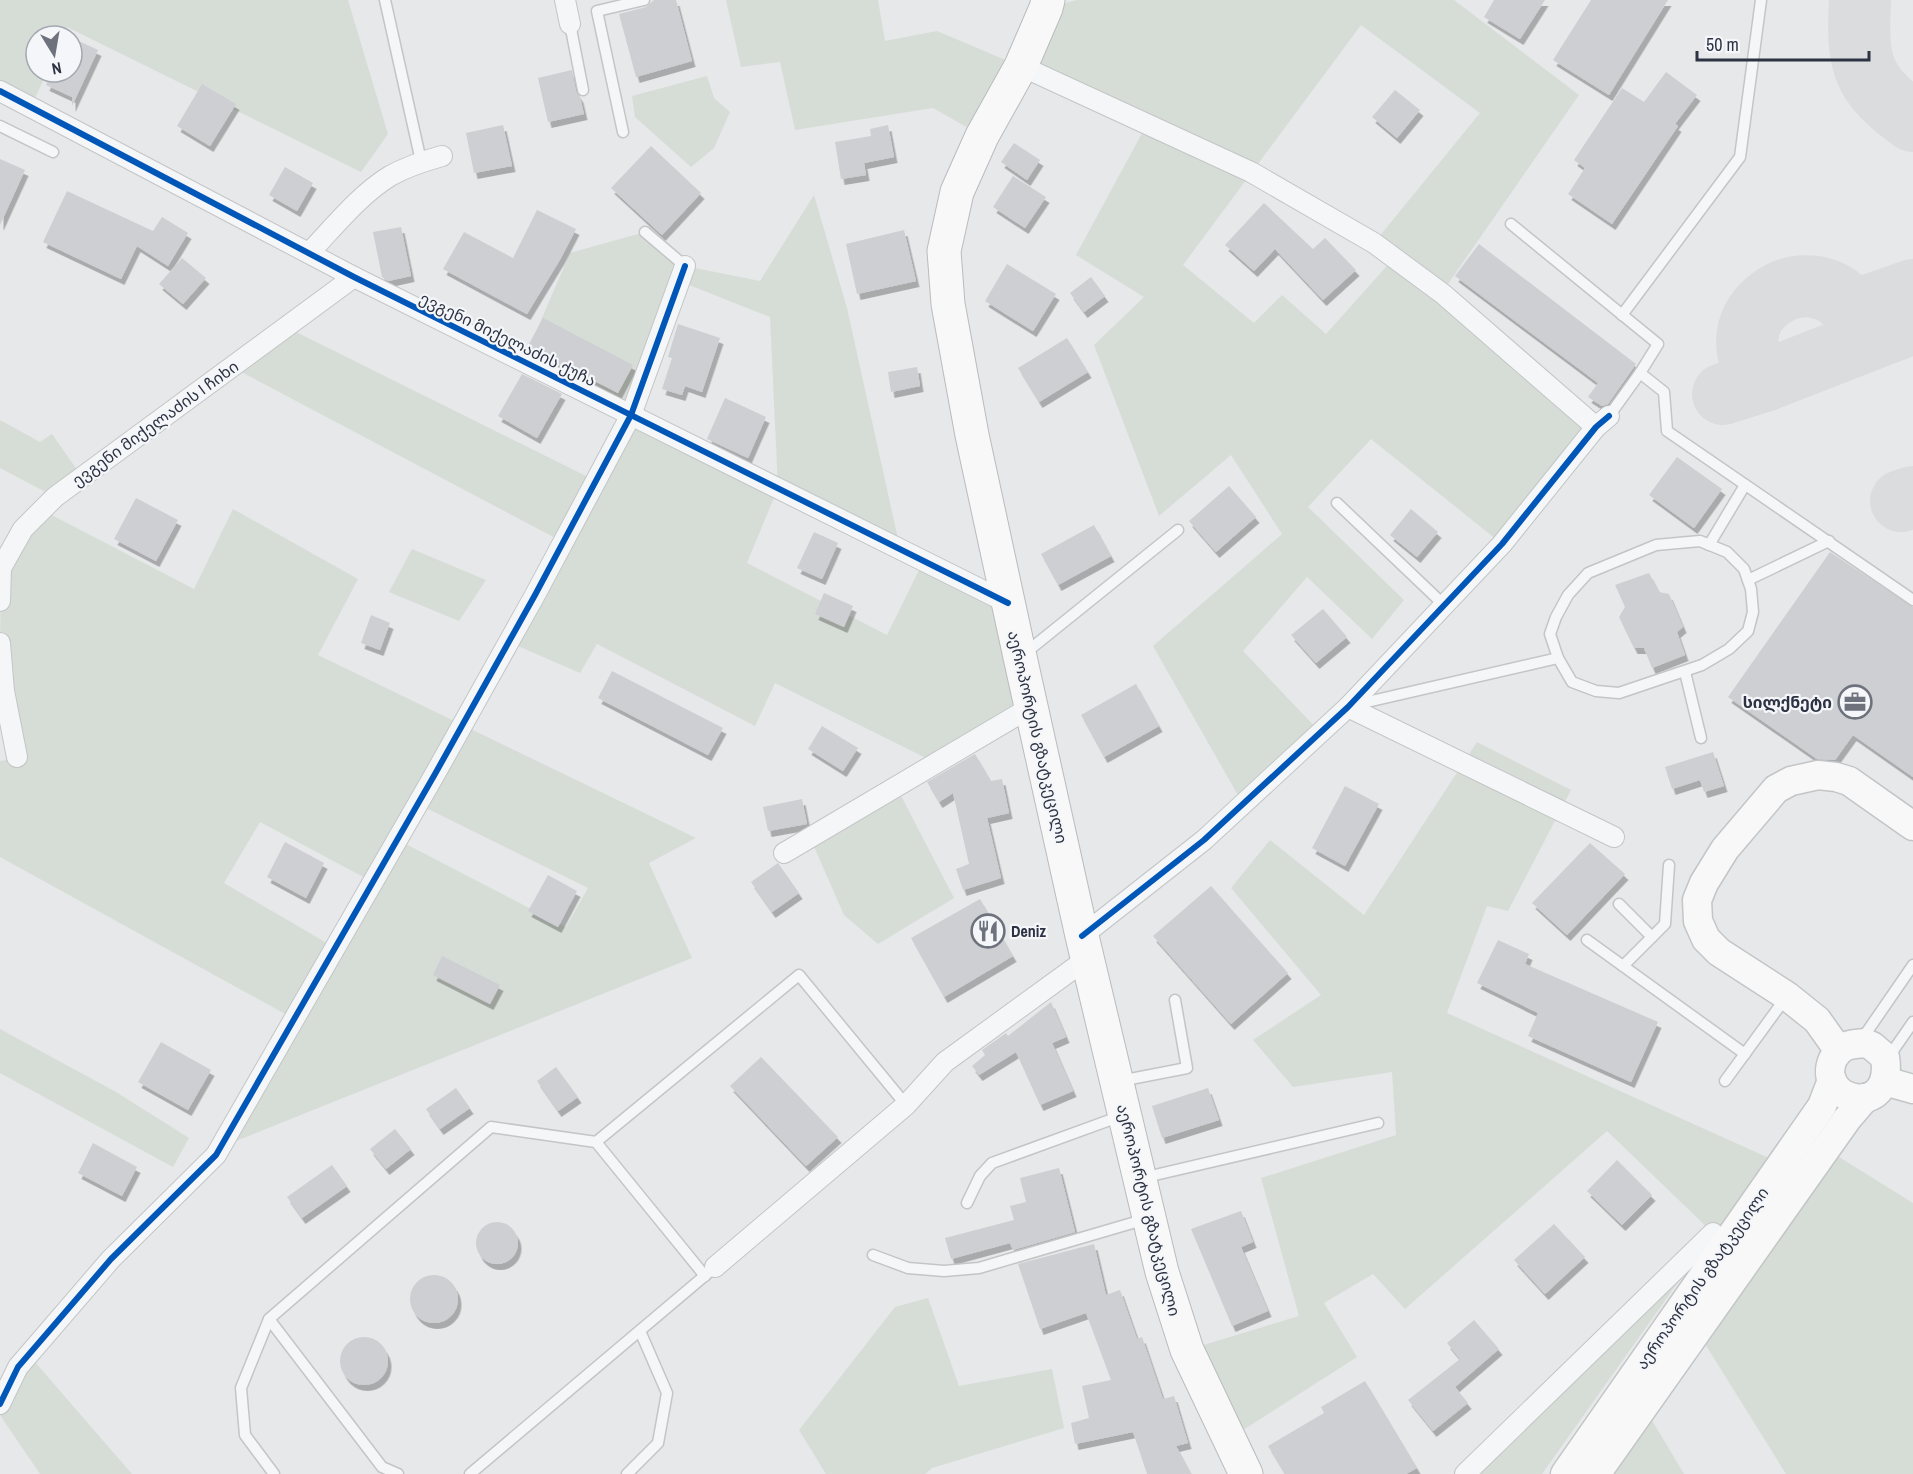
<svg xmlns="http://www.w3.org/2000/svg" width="1913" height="1474" font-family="'Archivo Narrow','Noto Sans Georgian',sans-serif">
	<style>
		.green { fill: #d6ddd6; fill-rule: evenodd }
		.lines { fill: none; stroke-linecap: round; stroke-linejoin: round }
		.taxiway { stroke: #dadcde; stroke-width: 62 }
		.building { fill: #cdcfd2; filter: url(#shadow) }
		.lane-casing { stroke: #c3c5c7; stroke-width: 13 }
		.street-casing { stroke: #c3c5c7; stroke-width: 22 }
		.secondary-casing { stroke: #c3c5c7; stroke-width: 31 }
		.highway-casing { stroke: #b9bbbe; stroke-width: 35 }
		.lane { stroke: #f5f6f7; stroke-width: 10 }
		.street { stroke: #f5f6f7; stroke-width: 20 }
		.secondary { stroke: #f8f8f8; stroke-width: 28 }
		.highway { stroke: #f8f8f8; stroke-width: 33 }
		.cycleway-casing { stroke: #f4f6f9; stroke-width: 10 }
		.cycleway { stroke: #0057b8; stroke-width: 6 }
		.labels { text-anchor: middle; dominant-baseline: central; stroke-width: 4.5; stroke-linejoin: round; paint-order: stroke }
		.street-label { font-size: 16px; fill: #2d3343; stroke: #f4f6f9 }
		.poi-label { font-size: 16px; font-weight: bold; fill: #2d3343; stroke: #f4f6f9; text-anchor: end }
	</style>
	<defs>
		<filter id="shadow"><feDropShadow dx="3.5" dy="6" stdDeviation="0" flood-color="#0004"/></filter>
	</defs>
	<rect width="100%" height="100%" fill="#e6e8ea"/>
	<g class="green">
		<path d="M0,0h348l40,134 -27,38 -294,-145 -4,9h-27v36h11l-16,35 -31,-25z"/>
		<path d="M726,0h152l7,41 52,-10 83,35 26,-58 31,-8h377l125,95 -129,186 -7,13 153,133 -94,117 -131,-105 -63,68 96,93 -32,39 -65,-62 -64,74 77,81 -77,72 -90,-158 129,-112 -51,-79 -72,61 -65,-171 50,-48 -68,-42 71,-131 -126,-57 -39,69 -49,-28 -138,22 -15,-68 -39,5zM1361,25l119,88 -106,130 20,15 -68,76 -44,-39 -28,28 -71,-58z"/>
		<path d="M707,76l7,22 16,14 -16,36 -23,19 -56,-50 -3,-21z"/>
		<path d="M814,195l33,113 53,240 -122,-60 -31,75 140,72 37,-75 84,43 23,104 -95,56 -161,-80 -20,43 -158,-82 -17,29 -74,-32 55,-100 -329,-174 54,-40 308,153 36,-65 -107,-53 47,-109 75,-21 40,34 75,15zM679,281l91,36 8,171 -147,-73z"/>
		<path d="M0,420l40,22 12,-8 30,43 -27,20 -55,-29z"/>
		<path d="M233,509l125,70 -40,76 378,183 -47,25 43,95 -461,185 67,-122 -298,-164v-96l16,-3 -16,-115 1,-75 41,-58 152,79zM418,804l170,84 -22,39 -168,-87zM260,822l113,60 -36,67 -113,-66z"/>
		<path d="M412,549l74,31 -27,41 -70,-29z"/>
		<path d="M1477,742l94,48 -63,121 -21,-5 -40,107 335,151 -69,69 -171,241h-77l248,-241 -106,-102 -202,178 -32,-35 -49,29 33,54 -128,82 -42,-89 112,-34 -38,-138 135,-43 -4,-63 -99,15 -40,-47 68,-45 -90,-107 39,-48 94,75z"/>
		<path d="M898,790l56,108 -76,46 -34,-29 -32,-73z"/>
		<path d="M0,1029l116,63 73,46 -16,29 -173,-94z"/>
		<path d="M1826,1149l87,54v271h-127l-89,-143z"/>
		<path d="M928,1298l31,88 93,-17 12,59 -132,40 -7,6h-99l-27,-44 96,-123z"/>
		<path d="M34,1361l98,113h-92l-40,-59v-16z"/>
		<path d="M1644,1407l40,67h-75z"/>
	</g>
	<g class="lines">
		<g class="taxiway">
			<path d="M1860,0c-3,62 0,84 53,121"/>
			<path d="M1764,381c-56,-63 42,-133 89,-70l60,-21"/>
			<path d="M1723,394l41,-13 149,-58"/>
			<path d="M1901,501l12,-4"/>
		</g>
	</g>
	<g class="building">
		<path d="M676,0l16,61 -56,16 -17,-63 27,-7 8,-7z"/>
		<path d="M1494,0h51l-25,39 -36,-22z"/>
		<path d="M1591,0h77l-59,95 -56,-35z"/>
		<path d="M72,38l26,12 -26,56v-9l-26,-12 6,-13h20z"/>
		<path d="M572,70l4,21 4,6 4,17 -36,8 -10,-44z"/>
		<path d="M1666,72l31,23 -22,29 3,2 -66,98 -44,-30 17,-26 -11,-8 48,-72 22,14z"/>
		<path d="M202,84l34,20 -26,42 -33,-20z"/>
		<path d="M1395,90l25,20 -23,28 -25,-21z"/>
		<path d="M503,125l9,41 -38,7 -8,-40z"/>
		<path d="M888,125l6,32 -30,6 2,12 -25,4 -6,-37 36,-6 -1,-7z"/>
		<path d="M1014,143l26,17 -13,20 -26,-18z"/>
		<path d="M651,146l50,47 -39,42 -51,-47z"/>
		<path d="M0,159l25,11 -25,55z"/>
		<path d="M285,167l28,16 -16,28 -28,-16z"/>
		<path d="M1013,176l33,21 -21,31 -32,-21z"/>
		<path d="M67,191l86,40 9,-14 26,16 -20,33 -31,-20 -16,33 -78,-37z"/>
		<path d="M1264,203l49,46 12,-11 31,32 -33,30 -48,-51 -21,22 -29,-26z"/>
		<path d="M537,210l39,19 -15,29 -34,56 -84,-45 21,-37 49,26z"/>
		<path d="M401,227l10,49 -23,5 -6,-4 -9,-45z"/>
		<path d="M904,230l12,51 -59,13 -11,-50z"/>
		<path d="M1479,244l157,120 -28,40 -6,2 -14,-9 10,-14 -143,-107z"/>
		<path d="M182,258l24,20 -23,26 -24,-20z"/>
		<path d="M1007,264l49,30 -23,37 -48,-30z"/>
		<path d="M1091,277l14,19 -21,16 -14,-19z"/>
		<path d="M543,318l90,47 -15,28 -43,-22 -1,2 -41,-20 2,-3 -7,-4z"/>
		<path d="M678,324l42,14 -18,54 -17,-6 -3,9 -20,-6 10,-31 -4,-1z"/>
		<path d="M1067,338l21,34 -49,30 -21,-34z"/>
		<path d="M917,367l3,19 -29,6 -3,-20z"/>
		<path d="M522,374l40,20 -25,44 -39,-22z"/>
		<path d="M725,398l41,19 -18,41 -41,-19z"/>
		<path d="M1677,457l45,32 -28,39 -45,-33z"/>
		<path d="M1229,486l27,31 -40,35 -27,-31z"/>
		<path d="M136,498l42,22 -22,41 -42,-22z"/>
		<path d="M1411,509l27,23 -21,25 -27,-22z"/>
		<path d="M1094,525l17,31 -53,29 -17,-31z"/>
		<path d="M814,532l24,11 -16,36 -25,-11z"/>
		<path d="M1830,552l83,55v170l-60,-42 -18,25 -18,-1 -89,-62z"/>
		<path d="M1649,573l10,19 10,2 14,33 -6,5 8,23 -33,13 -8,-20h-10l-15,-31 6,-10 -10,-22z"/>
		<path d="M824,593l29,13 -9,21 -29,-13z"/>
		<path d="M1323,609l24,28 -31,26 -25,-28z"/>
		<path d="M371,615l19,8 -10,27 -19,-7z"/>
		<path d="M612,671l111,57 -15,27 -110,-57z"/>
		<path d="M1136,684l23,42 -55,31 -23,-42z"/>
		<path d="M822,726l36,22 -15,23 -35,-22z"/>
		<path d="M1713,752l11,34 -20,6 -4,-12 -28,9 -7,-22z"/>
		<path d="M975,754l16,27 11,-2 7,34 -22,5 14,60 -38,12 -7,-21 13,-5 -16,-71 -14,9 -12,-20z"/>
		<path d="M1345,786l34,18 -34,62 -33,-18z"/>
		<path d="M802,799l5,25 -39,7 -5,-24z"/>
		<path d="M285,842l39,21 -18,35 -39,-21z"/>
		<path d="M1590,843l35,31 -58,61 -35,-32z"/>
		<path d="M778,863l21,30 -27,19 -21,-30z"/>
		<path d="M548,875l29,16 -19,36 -30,-16z"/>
		<path d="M1211,886l77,87 -57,51 -78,-88z"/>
		<path d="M980,899l33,57 -69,41 -33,-59z"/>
		<path d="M1498,940l31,14 -4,10 133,58 -27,60 -103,-46 10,-23 -61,-30z"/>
		<path d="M442,956l58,29 -10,19 -57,-29z"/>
		<path d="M1051,1002l15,35 -14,6 21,48 -33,14 -24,-53 -37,23 -7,-9 13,-11 -3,-5 24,-17 2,3z"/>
		<path d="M161,1042l50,28 -23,40 -50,-28z"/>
		<path d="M761,1057l77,80 -32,29 -76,-80z"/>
		<path d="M556,1067l22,30 -20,14 -21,-30z"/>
		<path d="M456,1088l14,20 -30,21 -14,-20z"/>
		<path d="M1208,1088l11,32 -57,18 -10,-32z"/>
		<path d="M395,1129l16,20 -25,20 -16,-20z"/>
		<path d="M93,1143l44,24 -15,29 -44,-23z"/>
		<path d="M1617,1160l35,35 -30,30 -35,-34z"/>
		<path d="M332,1165l15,21 -45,32 -15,-21z"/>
		<path d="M1059,1168l16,64 -62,18 -3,-7 -59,16 -6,-21 69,-18 -4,-14 16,-4 -6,-24z"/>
		<path d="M1241,1211l12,31 -12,5 27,64 -36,15 -41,-97z"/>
		<circle cx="497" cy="1243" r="21"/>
		<path d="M1554,1224l31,33 -40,37 -31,-34z"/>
		<path d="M1094,1244l12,51 14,-5 17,49 5,-2 21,62 11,-3 14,47 -12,3 15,28h-44l-14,-42 -58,12 -4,-21 18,-5 -7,-32 29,-6 -25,-67 -46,16 -22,-65z"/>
		<circle cx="434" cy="1299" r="24"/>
		<path d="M1474,1320l25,29 -44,38 13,16 -35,28 -25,-31 52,-41 -13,-16z"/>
		<circle cx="364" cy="1361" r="24"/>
		<path d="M1365,1381l52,87 -11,6h-121l-17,-28 56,-33 -3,-6z"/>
	</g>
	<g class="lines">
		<defs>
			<g id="lane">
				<path d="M385,0l36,161"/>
				<path d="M570,24l13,66"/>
				<path d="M0,126l53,26"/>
				<path d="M623,132l-26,-121 47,-11"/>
				<path d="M1511,224l147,120 -18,29 24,19 3,39 246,169"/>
				<path d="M645,232l40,34"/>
				<path d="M1622,315l118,-158 21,-157"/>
				<path d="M1609,416l31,-43"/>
				<path d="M1337,503l107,102"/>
				<path d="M1700,541l27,11 17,17 7,20 2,23 -5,19 -19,18 -27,16 -83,28 -23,-2 -24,-9 -14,-24 -8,-24 6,-17 12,-22 20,-22 68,-28z"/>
				<path d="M1709,545l36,-60"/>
				<path d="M1748,580l81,-39"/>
				<path d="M1024,654l154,-124"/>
				<path d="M1685,672l16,66"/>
				<path d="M1354,705l204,-47"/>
				<path d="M1619,904l33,33"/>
				<path d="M1587,940l36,26 42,-42 4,-59"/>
				<path d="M1623,966l122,88"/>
				<path d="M1862,1039l51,-74"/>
				<path d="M1888,1058l25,-36"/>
				<path d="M1120,1081l67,-13 -12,-68"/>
				<path d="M1725,1081l62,-85"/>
				<path d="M596,1142l203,-167 107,130"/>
				<path d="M1142,1178l236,-55"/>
				<path d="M967,1203l13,-27 12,-13 129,-47"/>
				<path d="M873,1255l35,13 36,3 35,-3 167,-49"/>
				<path d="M269,1319l-28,69 4,47 29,39"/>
				<path d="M398,1474l-16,-7 -113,-148 222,-192 105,15 109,134"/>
				<path d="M470,1474l238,-201"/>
				<path d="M627,1474l31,-31 9,-50 -27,-62"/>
			</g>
			<g id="street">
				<path d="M565,0l5,24"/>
				<path d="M1021,66l230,106 123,71 69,51 153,133"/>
				<path d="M0,91l354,186 654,326"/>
				<path d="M309,253c25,-26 50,-58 81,-77 16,-9 34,-15 52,-20"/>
				<path d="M0,601l1,-33 22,-39 32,-32 299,-220"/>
				<path d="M0,643l4,48 13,66"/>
				<path d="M1348,707l266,130"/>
				<path d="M784,853l247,-146"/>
				<path d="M1082,936l122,-96 144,-133 154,-163 94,-117 13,-11"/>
				<path d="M715,1267l191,-162 39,-43 143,-104"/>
				<path d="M0,1404l18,-37 93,-108 105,-104 219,-381 100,-179 96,-180 54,-149"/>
				<path d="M1465,1474l248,-241"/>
			</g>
			<g id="secondary">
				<path d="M1865,1043l7,3 13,11c10,65 -71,44 -52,2 6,-14 18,-15 32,-16z"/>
				<path d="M1839,1051l-22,-31 -30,-24 -68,-44 -13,-13 -8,-18 -1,-21 7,-17 21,-34 51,-60 15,-8 27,-6 18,2 13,4 64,45"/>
				<path d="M1885,1081l28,8"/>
				<path d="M1565,1474l257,-368 10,-26"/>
				<path d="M1596,1474l251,-355 18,-21"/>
			</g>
			<path id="highway" d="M1048,0l-2,8 -25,58 -39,70 -25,56 -13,59 4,53 24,131 48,222 62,279 80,336 25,78 59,124"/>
		</defs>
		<use href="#lane" class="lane-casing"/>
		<use href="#street" class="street-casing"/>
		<use href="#secondary" class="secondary-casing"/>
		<use href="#highway" class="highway-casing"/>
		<use href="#lane" class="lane"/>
		<use href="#street" class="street"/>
		<use href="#secondary" class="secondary"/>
		<use href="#highway" class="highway"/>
		<defs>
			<g id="cycleway">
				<path d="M0,91l354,186 654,326"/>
				<path d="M1082,936l122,-96 144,-133 154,-163 94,-117 13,-11"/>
				<path d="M0,1404l18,-37 93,-108 105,-104 219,-381 100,-179 96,-180 54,-149"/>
			</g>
		</defs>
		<use href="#cycleway" class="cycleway-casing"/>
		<use href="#cycleway" class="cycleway"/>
	</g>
	<defs>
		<symbol id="office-ring" viewBox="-11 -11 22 22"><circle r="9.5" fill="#f4f6f9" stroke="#6e727d" stroke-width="1.5"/><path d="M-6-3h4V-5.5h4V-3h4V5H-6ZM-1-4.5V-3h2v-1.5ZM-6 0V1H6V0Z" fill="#6e727d"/></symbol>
		<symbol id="restaurant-ring" viewBox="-11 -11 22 22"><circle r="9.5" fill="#f4f6f9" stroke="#6e727d" stroke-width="1.5"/><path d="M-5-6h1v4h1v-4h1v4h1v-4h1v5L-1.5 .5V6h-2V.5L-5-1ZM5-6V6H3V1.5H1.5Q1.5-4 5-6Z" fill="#6e727d"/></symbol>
	</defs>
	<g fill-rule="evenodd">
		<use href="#office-ring" x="1836" y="683" width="38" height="38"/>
		<use href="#restaurant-ring" x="969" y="912" width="38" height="38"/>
	</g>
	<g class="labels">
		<g class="street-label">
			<text transform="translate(508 339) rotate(26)">ევგენი მიქელაძის ქუჩა</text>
			<text transform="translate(155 423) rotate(-36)">ევგენი მიქელაძის I ჩიხი</text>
			<text transform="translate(1038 737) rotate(77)">აეროპორტის გზატკეცილი</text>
			<text transform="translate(1149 1210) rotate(76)">აეროპორტის გზატკეცილი</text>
			<text transform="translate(1702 1278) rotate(-55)">აეროპორტის გზატკეცილი</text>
		</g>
		<g class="poi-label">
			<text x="1832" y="702">სილქნეტი</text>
			<text x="1011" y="931" text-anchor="start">Deniz</text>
		</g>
	</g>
	<g transform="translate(54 54) rotate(169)"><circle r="28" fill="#f4f6f9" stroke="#a4a8b0" stroke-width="1.5"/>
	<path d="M0-4.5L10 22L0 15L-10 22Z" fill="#6e727d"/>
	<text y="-9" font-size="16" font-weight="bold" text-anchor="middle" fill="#2d3343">N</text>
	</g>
	<path d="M1697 51v9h172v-9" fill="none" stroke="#2d3343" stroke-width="3"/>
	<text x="1706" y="51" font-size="18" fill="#2d3343" stroke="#f4f6f9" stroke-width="4.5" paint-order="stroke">50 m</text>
</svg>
